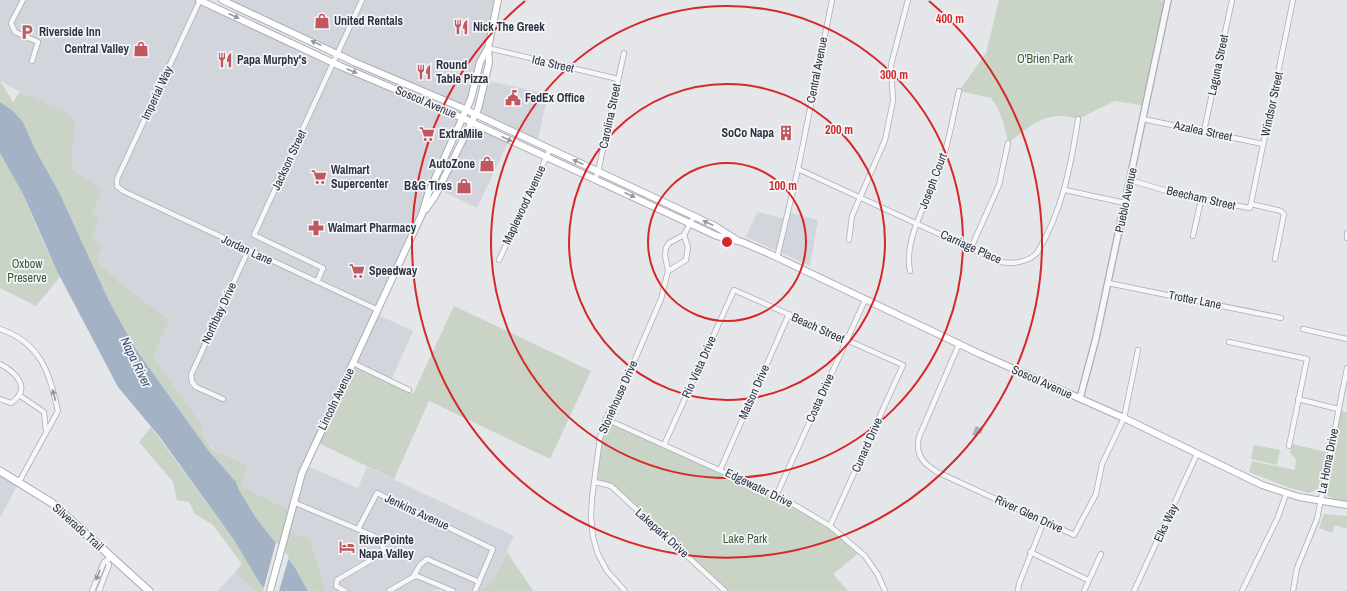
<svg xmlns="http://www.w3.org/2000/svg" width="1347" height="591" font-family="'Archivo Narrow',sans-serif">
	<style>
		.built { fill: #d3d5dc }
		.green { fill: #c9d3c6 }
		.water { fill: #a4b2c6 }
		.pier { fill: #e4e6ea }
		.lines { fill: none; stroke-linecap: round; stroke-linejoin: round }
		.minor-casing { stroke: #aaadb4; stroke-width: 6 }
		.tertiary-casing { stroke: #aaadb4; stroke-width: 8 }
		.secondary-casing { stroke: #aaadb4; stroke-width: 8 }
		.primary-casing { stroke: #a5aab5; stroke-width: 9 }
		.minor { stroke: #f7f7f9; stroke-width: 4.5 }
		.tertiary { stroke: #f7f7f9; stroke-width: 5.5 }
		.secondary { stroke: #fff; stroke-width: 6 }
		.primary { stroke: #fff; stroke-width: 7 }
		.oneway { fill: #9699a0 }
		.oneway2 { fill: #92959d }
		.ring { fill: none; stroke: #d62828; stroke-width: 2 }
		.labels { text-anchor: middle; dominant-baseline: central; stroke-width: 3.5; stroke-linejoin: round; paint-order: stroke }
		.poi-label { font-size: 12px; font-weight: bold; fill: #2e3341; stroke: #f4f5f8; text-anchor: start }
		.park-label { font-size: 12px; fill: #405b3c; stroke: #f4f5f8 }
		.street-label { font-size: 12px; fill: #2e3341; stroke: #f4f5f8 }
		.water-label { font-size: 13px; font-style: italic; fill: #3c4f71; stroke: #f4f5f8 }
		.centre { fill: #d62828; stroke: #f4f5f8; stroke-width: 2 }
		.ring-label { font-size: 12px; text-anchor: middle; font-weight: bold; fill: #d62828; stroke: #f4f5f8; stroke-width: 3.5; stroke-linejoin: round; paint-order: stroke }
	</style>
	<rect width="100%" height="100%" fill="#e4e6ea"/>
	<g class="built">
		<path d="M0,0h199l264,118 -87,196 37,17 -22,50 -38,-18 -48,102 53,23 9,-21 147,69 -22,46 -14,9h-25l-6,-3 -15,3h-106l-16,-50 -24,-11 5,-19 -50,-25 7,-21 -35,-16 -13,-19 3,-4 -50,-69 -31,-72 -26,-25 -5,-21 9,-21 -9,-3 -16,-42 -4,-3v-10l-41,-63 -30,-16z"/>
		<path d="M222,0h276l-10,48 -21,62z"/>
		<path d="M485,80l63,14 -11,49 -61,-29z"/>
		<path d="M472,122l37,18 -32,68 -39,-19z"/>
		<path d="M757,212l29,7 2,-7 30,8 -8,46 -64,-29z"/>
		<path d="M0,471l19,11 -19,36z"/>
		<path d="M235,572l20,19h-37z"/>
	</g>
	<g class="green">
		<path d="M999,0h160l9,2 -22,104 -31,-5 -37,18c-32,-10 -46,6 -70,24 -3,-17 -7,-32 -17,-45l-32,-7 27,-38z"/>
		<path d="M0,81l13,21 7,-10 46,20 9,8 -4,40 1,10 30,19 -11,26 9,3 -9,21 12,6 -7,15 26,25 47,35 -16,37 50,69 -3,4 12,19 36,16 -7,21 50,25 -5,19 24,10 16,51h-18l-14,-25 -38,-48 -17,-28 -3,-8 -28,-32 -73,-102 -26,-47 -50,-109 -24,-43 -12,-27 -10,-11 -13,-9z"/>
		<path d="M0,153l23,41 15,36 22,47 -24,29 -36,-18z"/>
		<path d="M454,306l137,65 -41,88 -121,-58 -35,78 -78,-37 37,-79 60,31z"/>
		<path d="M1338,409l9,4v88h-8l-17,-8z"/>
		<path d="M606,419l182,82 42,25 30,26 -27,22 15,17h-125l-112,-105 -16,-4 5,-44z"/>
		<path d="M151,427l83,113 25,42 7,9h-11l-20,-19 7,-8 -29,-39 -18,-11 -6,-12 -12,-2 -4,-18 -34,-40z"/>
		<path d="M1292,444l34,8 -8,37 -9,4 -22,-6 -38,-15 3,-11 43,9 1,-11 -6,-6z"/>
		<path d="M1254,445l26,5 -3,15 -26,-6z"/>
		<path d="M1324,514l23,2v13l-12,-4 -3,8 -13,-5z"/>
		<path d="M507,552l26,39h-55l14,-9z"/>
	</g>
	<g class="water">
		<path d="M0,102l13,9 10,11 12,27 24,43 50,109 26,47 73,102 28,32 3,8 17,28 38,48 14,25h-42l-7,-9 -25,-42 -75,-104 -41,-49 -61,-116 -34,-77 -23,-41z"/>
		<path d="M976,426l7,3 -2,5 -3,-1 -1,4 -5,-2z"/>
	</g>
	<path class="pier" d="M276,542l13,15 -10,34h-16z"/>
	<g class="lines">
		<defs>
			<g id="minor">
				<path d="M23,0l-12,23 4,9 23,10 -6,19"/>
				<path d="M200,0l-83,179v7l6,5 255,119"/>
				<path d="M488,48l130,31"/>
				<path d="M1143,119l120,25"/>
				<path d="M1204,131l28,-131"/>
				<path d="M798,169l202,93c14,2 27,1 37,-9 25,-41 34,-87 41,-134"/>
				<path d="M595,179l3,-7 26,-119"/>
				<path d="M1130,180l57,17 63,11 43,-208"/>
				<path d="M1065,190l60,13"/>
				<path d="M1251,204l30,7 3,3 -9,45"/>
				<path d="M1347,233v5"/>
				<path d="M1193,236l8,-36"/>
				<path d="M849,240l3,-24 33,-76 8,-39 -2,-36 17,-65"/>
				<path d="M971,248l28,-63 9,-42"/>
				<path d="M777,258l21,-89 34,-169"/>
				<path d="M499,260l51,-111"/>
				<path d="M668,271l18,-11 2,-13 -4,-12"/>
				<path d="M910,271c-7,-33 20,-74 31,-105 8,-24 12,-51 18,-75"/>
				<path d="M317,282l6,-14 -69,-33 108,-235"/>
				<path d="M1108,283l173,35"/>
				<path d="M0,329c41,14 49,43 58,82l-39,71"/>
				<path d="M1303,329l44,10"/>
				<path d="M1229,342l78,17 -18,87"/>
				<path d="M959,344l-40,93c-4,18 4,26 18,35l137,63 22,-41 6,-30 22,-46 14,-68"/>
				<path d="M353,363l56,27"/>
				<path d="M0,364c17,9 32,25 11,39l-11,-4"/>
				<path d="M19,395l25,17 2,19"/>
				<path d="M223,399l-27,-12 -4,-5 -1,-7 57,-124"/>
				<path d="M1298,399l40,10"/>
				<path d="M606,419l182,82 42,25 35,30 13,19 7,16"/>
				<path d="M664,445l70,-155 169,75 -73,161"/>
				<path d="M720,470l69,-156"/>
				<path d="M595,482l16,4 114,105"/>
				<path d="M776,496l89,-196"/>
				<path d="M293,502l81,34 7,7 4,9 -48,28 -1,6 9,5"/>
				<path d="M358,529l19,-36 116,56 -18,42"/>
				<path d="M1030,552l58,28"/>
				<path d="M413,577l7,-12 7,-6 52,23"/>
				<path d="M92,591l12,-29 7,-5"/>
				<path d="M99,591l10,-26 -2,-4"/>
				<path d="M389,591l24,-14 4,-1 36,15"/>
				<path d="M625,591l-18,-20 -9,-17 -5,-17 -2,-19 1,-20 8,-60 6,-19 24,-48 31,-72 7,-28 -3,-16 1,-7 3,-5 15,-8 10,-19"/>
				<path d="M1018,591l1,-7 25,-63"/>
				<path d="M1084,591l17,-37"/>
				<path d="M1134,591l63,-137"/>
				<path d="M1242,591l36,-74 8,-23"/>
				<path d="M1293,591l4,-23 20,-49 30,-151"/>
			</g>
			<path id="tertiary" d="M1080,398l16,-60 72,-338"/>
			<g id="secondary">
				<path d="M199,0l141,66 116,49 261,121 25,6 28,12 210,100 144,64 138,67 37,12 48,8"/>
				<path d="M222,0l132,62 106,45 255,119 22,14"/>
				<path d="M426,209l9,-13 43,-87 11,-46 -1,-15 10,-48"/>
				<path d="M270,591l32,-118 120,-259 6,-20 43,-95 9,-37 8,-14"/>
			</g>
			<path id="primary" d="M0,471l52,32 97,88"/>
		</defs>
		<use href="#minor" class="minor-casing"/>
		<use href="#tertiary" class="tertiary-casing"/>
		<use href="#secondary" class="secondary-casing"/>
		<use href="#primary" class="primary-casing"/>
		<use href="#minor" class="minor"/>
		<use href="#tertiary" class="tertiary"/>
		<use href="#secondary" class="secondary"/>
		<use href="#primary" class="primary"/>
	</g>
	<defs><path id="oneway-solid" d="M-6-.8H1V-3.2L6.5 0L1 3.2V.8H-6Z"/></defs>
	<g class="oneway">
		<use href="#oneway-solid" transform="translate(234 16) rotate(25)"/>
		<use href="#oneway-solid" transform="translate(316 43) rotate(-155)"/>
		<use href="#oneway-solid" transform="translate(352 71) rotate(23)"/>
		<use href="#oneway-solid" transform="translate(507 139) rotate(25)"/>
		<use href="#oneway-solid" transform="translate(578 162) rotate(-155)"/>
		<use href="#oneway-solid" transform="translate(630 195) rotate(25)"/>
		<use href="#oneway-solid" transform="translate(708 223) rotate(-155)"/>
	</g>
	<g class="oneway2">
		<use href="#oneway-solid" transform="translate(54 395) rotate(-106)"/>
		<use href="#oneway-solid" transform="translate(98 575) rotate(112)"/>
	</g>
	<g class="ring">
		<circle cx="727" cy="242" r="79"/>
		<circle cx="727" cy="242" r="158"/>
		<circle cx="727" cy="242" r="236"/>
		<path d="M929 1A315 315 0 1 1 525 1"/>
	</g>
	<defs>
		<symbol id="shop-bare" viewBox="-9 -9 18 18"><path d="M-5-2.5h2.3a2.7 3.5 0 0 1 5.4 0H5L5.5 6h-11ZM-1.5-2.5h3a1.5 2.3 0 0 0-3 0Z" fill="#c05860" stroke="#f4f5f8" stroke-width="2.5" paint-order="stroke"/></symbol>
		<symbol id="restaurant-bare" viewBox="-9 -9 18 18"><path d="M-5-6h1v4h1v-4h1v4h1v-4h1v5L-1.5 .5V6h-2V.5L-5-1ZM5-6V6H3V1.5H1.5Q1.5-4 5-6Z" fill="#c05860" stroke="#f4f5f8" stroke-width="2.5" paint-order="stroke"/></symbol>
		<symbol id="parking-bare" viewBox="-9 -9 18 18"><path d="M-3.5-5.5H1a3.5 3.5 0 0 1 0 7H-1V5.5H-3.5ZM-1-3.4V-.6H.8a1.4 1.4 0 0 0 0-2.8Z" fill="#c05860" stroke="#f4f5f8" stroke-width="2.5" paint-order="stroke"/></symbol>
		<symbol id="civic-bare" viewBox="-9 -9 18 18"><path d="M-.6-6.5H3V-4.5H.6V-3L4-1V1h2V6H-6V1h2V-1L-.6-3ZM-1.2 2.5V6h2.4V2.5Z" fill="#c05860" stroke="#f4f5f8" stroke-width="2.5" paint-order="stroke"/></symbol>
		<symbol id="building-bare" viewBox="-9 -9 18 18"><path d="M-4-6H4V6H1V3H-1V6H-4ZM-2.5-4.3h1.7v1.8h-1.7ZM.8-4.3h1.7v1.8H.8ZM-2.5-1h1.7V.8h-1.7ZM.8-1h1.7V.8H.8Z" fill="#c05860" stroke="#f4f5f8" stroke-width="2.5" paint-order="stroke"/></symbol>
		<symbol id="supermarket-bare" viewBox="-9 -9 18 18"><path d="M-6-5.5h2.5l.6 2H6L4.5 2H-2.5L-4.4-4H-6ZM-1.5 3.2a1.3 1.3 0 1 0 .1 0ZM3 3.2a1.3 1.3 0 1 0 .1 0Z" fill="#c05860" stroke="#f4f5f8" stroke-width="2.5" paint-order="stroke"/></symbol>
		<symbol id="pharmacy-bare" viewBox="-9 -9 18 18"><path d="M-2-6h4v4h4v4h-4v4h-4v-4h-4v-4h4Z" fill="#c05860" stroke="#f4f5f8" stroke-width="2.5" paint-order="stroke"/></symbol>
		<symbol id="hotel-bare" viewBox="-9 -9 18 18"><path d="M-6-4.5h1.5V1H6V5H4.5V3h-9V5H-6ZM-4 0a1.8 1.8 0 1 1 3.6 0ZM.5 0V-2.5h3Q6-2.5 6 0Z" fill="#c05860" stroke="#f4f5f8" stroke-width="2.5" paint-order="stroke"/></symbol>
	</defs>
	<g fill-rule="evenodd">
		<use href="#shop-bare" x="311" y="10" width="22" height="22"/>
		<use href="#restaurant-bare" x="450" y="16" width="22" height="22"/>
		<use href="#parking-bare" x="16" y="21" width="22" height="22"/>
		<use href="#shop-bare" x="130" y="38" width="22" height="22"/>
		<use href="#restaurant-bare" x="214" y="49" width="22" height="22"/>
		<use href="#restaurant-bare" x="413" y="61" width="22" height="22"/>
		<use href="#civic-bare" x="502" y="87" width="22" height="22"/>
		<use href="#building-bare" x="775" y="122" width="22" height="22"/>
		<use href="#supermarket-bare" x="416" y="123" width="22" height="22"/>
		<use href="#shop-bare" x="476" y="153" width="22" height="22"/>
		<use href="#supermarket-bare" x="308" y="166" width="22" height="22"/>
		<use href="#shop-bare" x="453" y="175" width="22" height="22"/>
		<use href="#pharmacy-bare" x="305" y="217" width="22" height="22"/>
		<use href="#supermarket-bare" x="346" y="260" width="22" height="22"/>
		<use href="#hotel-bare" x="336" y="536" width="22" height="22"/>
	</g>
	<g class="labels">
		<g class="poi-label">
			<text x="334" y="21">United Rentals</text>
			<text x="473" y="27">Nick The Greek</text>
			<text x="39" y="32">Riverside Inn</text>
			<text x="129" y="49" text-anchor="end">Central Valley</text>
			<text x="237" y="60">Papa Murphy's</text>
			<text x="436" y="65">Round<tspan x="436" dy="14">Table Pizza</tspan></text>
			<text x="525" y="98">FedEx Office</text>
			<text x="774" y="133" text-anchor="end">SoCo Napa</text>
			<text x="439" y="134">ExtraMile</text>
			<text x="475" y="164" text-anchor="end">AutoZone</text>
			<text x="331" y="170">Walmart<tspan x="331" dy="14">Supercenter</tspan></text>
			<text x="452" y="186" text-anchor="end">B&amp;G Tires</text>
			<text x="328" y="228">Walmart Pharmacy</text>
			<text x="369" y="271">Speedway</text>
			<text x="359" y="540">RiverPointe<tspan x="359" dy="14">Napa Valley</tspan></text>
		</g>
		<g class="park-label">
			<text x="1045" y="59">O'Brien Park</text>
			<text x="27" y="264">Oxbow<tspan x="27" dy="14">Preserve</tspan></text>
			<text x="745" y="539">Lake Park</text>
		</g>
		<g class="street-label">
			<text transform="translate(553 64) rotate(13)">Ida Street</text>
			<text transform="translate(1218 65) rotate(-78)">Laguna Street</text>
			<text transform="translate(817 70) rotate(-79)">Central Avenue</text>
			<text transform="translate(157 93) rotate(-65)">Imperial Way</text>
			<text transform="translate(426 102) rotate(23)">Soscol Avenue</text>
			<text transform="translate(1272 104) rotate(-78)">Windsor Street</text>
			<text transform="translate(610 116) rotate(-78)">Carolina Street</text>
			<text transform="translate(1203 131) rotate(12)">Azalea Street</text>
			<text transform="translate(289 160) rotate(-65)">Jackson Street</text>
			<text transform="translate(933 181) rotate(-69)">Joseph Court</text>
			<text transform="translate(1201 198) rotate(13)">Beecham Street</text>
			<text transform="translate(1126 200) rotate(-78)">Pueblo Avenue</text>
			<text transform="translate(524 205) rotate(-65)">Maplewood Avenue</text>
			<text transform="translate(971 247) rotate(24)">Carriage Place</text>
			<text transform="translate(247 250) rotate(25)">Jordan Lane</text>
			<text transform="translate(1195 300) rotate(11)">Trotter Lane</text>
			<text transform="translate(219 313) rotate(-65)">Northbay Drive</text>
			<text transform="translate(818 328) rotate(24)">Beach Street</text>
			<text transform="translate(699 367) rotate(-66)">Rio Vista Drive</text>
			<text transform="translate(1042 382) rotate(24)">Soscol Avenue</text>
			<text transform="translate(754 392) rotate(-66)">Matson Drive</text>
			<text transform="translate(618 397) rotate(-66)">Stonehouse Drive</text>
			<text transform="translate(820 398) rotate(-66)">Costa Drive</text>
			<text transform="translate(336 399) rotate(-64)">Lincoln Avenue</text>
			<text transform="translate(867 445) rotate(-66)">Cunard Drive</text>
			<text transform="translate(1328 461) rotate(-79)">La Homa Drive</text>
			<text transform="translate(759 488) rotate(26)">Edgewater Drive</text>
			<text transform="translate(417 512) rotate(25)">Jenkins Avenue</text>
			<text transform="translate(1029 514) rotate(25)">River Glen Drive</text>
			<text transform="translate(1166 523) rotate(-65)">Elks Way</text>
			<text transform="translate(78 527) rotate(42)">Silverado Trail</text>
			<text transform="translate(662 533) rotate(42)">Lakepark Drive</text>
		</g>
		<g class="water-label">
			<text transform="translate(136 362) rotate(64)">Napa River</text>
		</g>
	</g>
	<circle cx="727" cy="242" r="6" class="centre"/>
	<g class="ring-label">
		<text x="950" y="23">400 m</text>
		<text x="894" y="79">300 m</text>
		<text x="839" y="134">200 m</text>
		<text x="783" y="190">100 m</text>
	</g>
</svg>
